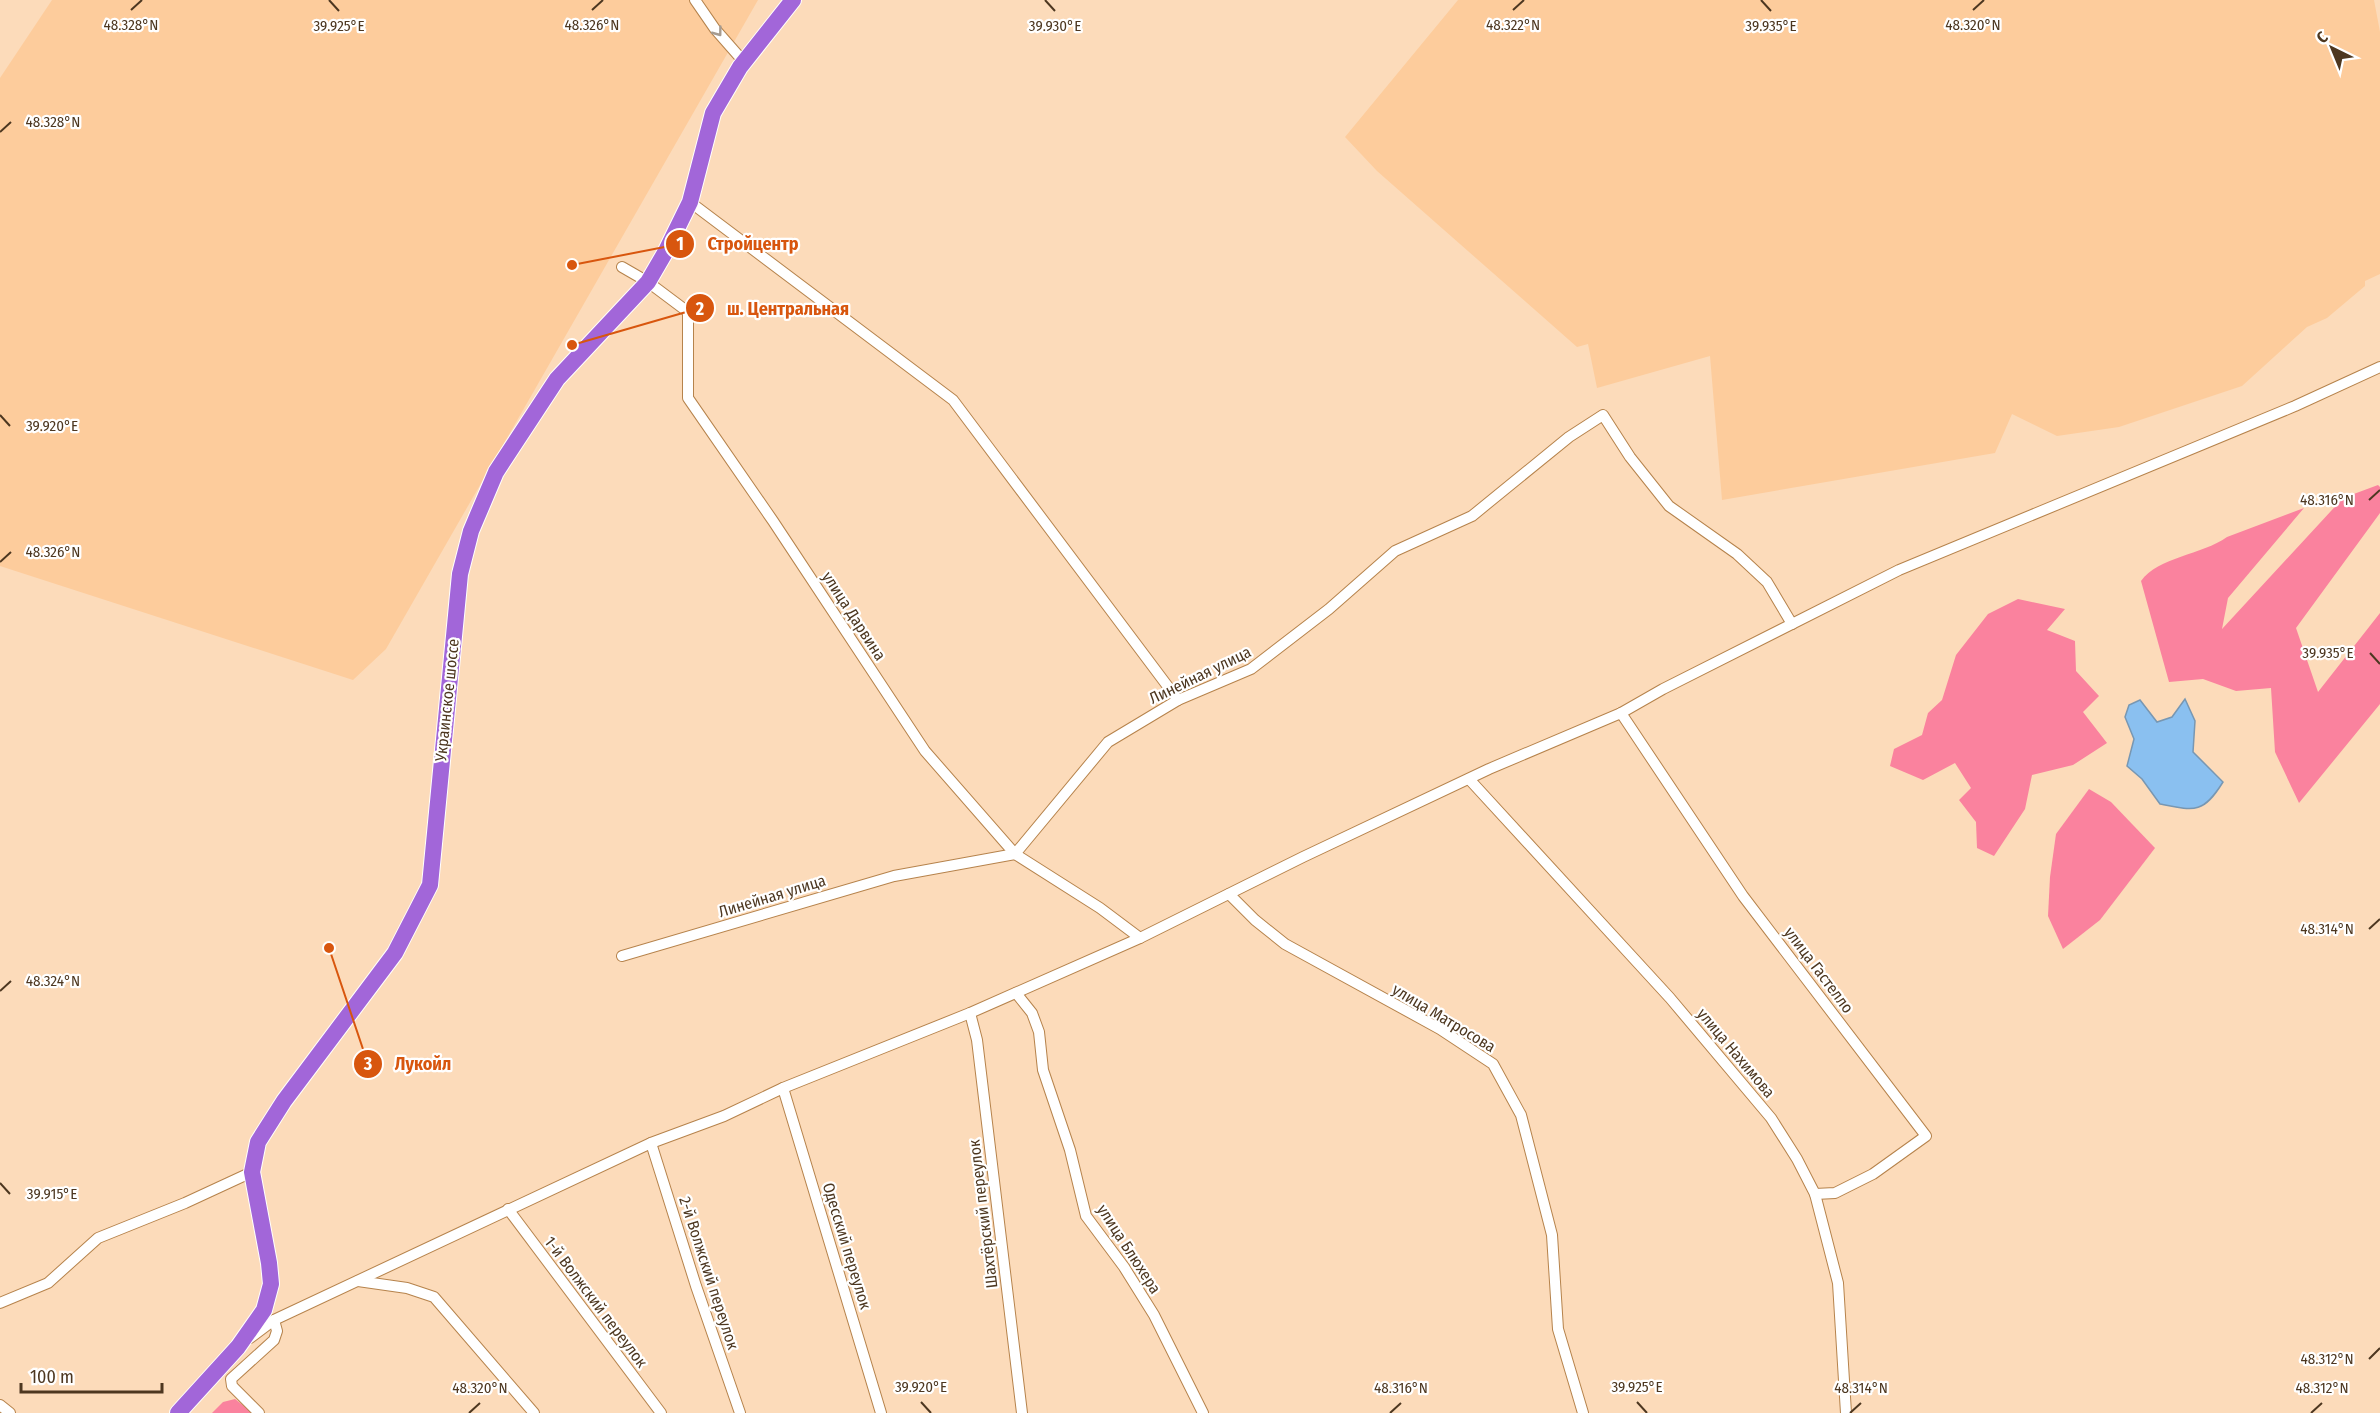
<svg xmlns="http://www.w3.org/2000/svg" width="2380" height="1413" font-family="'Fira Sans Condensed',sans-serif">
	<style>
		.built { fill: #fdcc9c }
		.forest { fill: #fa829e }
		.water { fill: #8ac0f0; stroke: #7897b2; stroke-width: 1.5 }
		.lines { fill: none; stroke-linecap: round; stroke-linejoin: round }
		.minor-casing { stroke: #b6834c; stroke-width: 12 }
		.highway-casing { stroke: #fff; stroke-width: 18 }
		.minor { stroke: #fff; stroke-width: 10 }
		.highway { stroke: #a266d9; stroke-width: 16 }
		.oneway { stroke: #a69b90 }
		.ticks { fill: none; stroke: #4d3720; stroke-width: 2 }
		.labels { text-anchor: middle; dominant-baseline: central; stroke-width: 4.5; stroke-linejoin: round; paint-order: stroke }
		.street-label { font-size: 16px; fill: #4d3720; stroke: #fff }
		.ticks-label { font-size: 15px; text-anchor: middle; fill: #4d3720; stroke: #fff; stroke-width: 4.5; stroke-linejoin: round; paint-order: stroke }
		.leader { fill: none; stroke: #d8560e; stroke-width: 2 }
		.callout-dot { fill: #d8560e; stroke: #fff; stroke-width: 2 }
		.mark-label { font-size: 18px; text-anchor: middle; font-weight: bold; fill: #fff }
		.callout-label { font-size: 18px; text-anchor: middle; font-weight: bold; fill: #d8560e; stroke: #fff; stroke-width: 4.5; stroke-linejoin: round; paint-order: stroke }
	</style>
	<rect width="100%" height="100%" fill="#fcdbba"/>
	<g class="built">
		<path d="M52,0h706l-372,649 -33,31 -353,-114v-488z"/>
		<path d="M1458,0h916l6,32v242l-15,7v5l-38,32 -20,9 -65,59 -123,41 -62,9 -45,-22 -17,39 -273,47 -12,-144 -113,32 -9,-44 -11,3 -200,-176 -32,-34z"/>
	</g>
	<g class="forest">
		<path d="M2378,485l2,2v26l-84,115 22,64 62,-79v91l-81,99 -24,-51 -4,-64 -35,3 -33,-12 -34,3 -28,-101c17,-24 61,-26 86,-44l77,-29 -76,90 -6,31 121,-131z"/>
		<path d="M2018,599l47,10 -18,21 28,11 1,30 23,25 -16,16 24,31 -34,22 -41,10 -7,34 -31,47 -17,-8 -1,-26 -17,-22 12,-12 -16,-25 -32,17 -33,-14 4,-17 28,-14 6,-22 14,-13 14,-45 32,-41z"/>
		<path d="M2089,789l22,13 44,46 -55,72 -37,29 -15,-33 2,-39 6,-43z"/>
		<path d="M235,1399l18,14h-41l11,-11z"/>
	</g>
	<path class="water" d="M2185,699l10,22 -2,31 30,30c-20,32 -28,29 -63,22l-18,-25 -15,-13 7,-27 -9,-22 4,-12 11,-5 17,22 15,-5z"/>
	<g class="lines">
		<defs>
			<g id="minor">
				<path d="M695,0l20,29 29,33"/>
				<path d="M690,202l263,198 225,300"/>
				<path d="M622,267l26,15 40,30v86l85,123 152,230 90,103 85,54 40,30"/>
				<path d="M1621,713l122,183 183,240 -53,38 -38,19 -20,1"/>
				<path d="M1469,779l201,219 101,120 26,41 18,35 23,89 8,130"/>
				<path d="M1229,894l26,26 30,24 155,85 53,35 28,51 31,120 6,94 25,84"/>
				<path d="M622,956l272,-80 121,-22 93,-112 70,-42 73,-31 78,-60 66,-58 77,-35 97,-79 34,-22 27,42 39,49 68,48 30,28 25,42"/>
				<path d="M1016,993l16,20 7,19 4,38 27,80 16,66 38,51 30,48 49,98"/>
				<path d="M970,1013l7,27 45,373"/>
				<path d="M783,1088l98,325"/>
				<path d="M651,1143l45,143 44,127"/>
				<path d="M508,1209l153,204"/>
				<path d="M358,1281l49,7 27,9 100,116"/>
				<path d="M0,1303l48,-20 50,-45 87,-35 67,-31"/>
				<path d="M250,1338l24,-18 377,-177 73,-27 59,-28 187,-75 170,-75 163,-81 186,-88 132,-56 42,-24 236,-119 396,-164 85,-39"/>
				<path d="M0,1405l10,8"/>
				<path d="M259,1413l-27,-27 -1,-7 43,-39 3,-9 -3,-11"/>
			</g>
			<path id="highway" d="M178,1413l60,-66 26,-37 7,-26 -2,-21 -17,-91 6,-30 26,-41 111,-148 35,-68 30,-311 11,-43 25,-59 61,-93 91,-97 18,-31 24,-49 23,-89 27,-46 53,-67"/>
		</defs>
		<use href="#minor" class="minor-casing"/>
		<use href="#highway" class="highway-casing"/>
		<use href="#minor" class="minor"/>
		<use href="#highway" class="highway"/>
	</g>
	<defs><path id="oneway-chevron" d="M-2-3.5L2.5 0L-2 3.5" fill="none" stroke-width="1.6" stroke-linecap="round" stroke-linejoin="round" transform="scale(1.5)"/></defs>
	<use class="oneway" href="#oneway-chevron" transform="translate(718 32) rotate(53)"/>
	<path class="ticks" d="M329,0l10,11M1045,0l10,11M1761,0l10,11M131,10l11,-10M592,10l11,-10M1513,10l11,-10M1973,10l11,-10M0,132l11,-10M0,415l10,11M2369,500l11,-10M0,562l11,-10M2370,653l10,11M2369,929l11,-10M0,991l11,-10M0,1183l10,11M2369,1359l11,-11M921,1402l10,11M1637,1402l10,11M469,1413l11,-10M1390,1413l11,-10M1850,1413l11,-10M2311,1413l11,-10"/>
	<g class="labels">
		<g class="street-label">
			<text transform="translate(854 616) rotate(57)">улица Дарвина</text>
			<text transform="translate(1200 675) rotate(-26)">Линейная улица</text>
			<text transform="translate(447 700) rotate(-84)">Украинское шоссе</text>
			<text transform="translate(772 896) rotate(-17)">Линейная улица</text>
			<text transform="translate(1819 970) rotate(53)">улица Гастелло</text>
			<text transform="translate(1444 1018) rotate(31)">улица Матросова</text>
			<text transform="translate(1736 1053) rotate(50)">улица Нахимова</text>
			<text transform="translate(983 1214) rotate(-97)">Шахтёрский переулок</text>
			<text transform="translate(847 1246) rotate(73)">Одесский переулок</text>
			<text transform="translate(1129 1249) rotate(57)">улица Блюхера</text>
			<text transform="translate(709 1273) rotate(72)">2-й Волжский переулок</text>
			<text transform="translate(596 1302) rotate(53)">1-й Волжский переулок</text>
		</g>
	</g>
	<g class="ticks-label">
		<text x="131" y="30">48.328°N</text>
		<text x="592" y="30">48.326°N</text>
		<text x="1513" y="30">48.322°N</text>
		<text x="1973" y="30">48.320°N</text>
		<text x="1771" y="31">39.935°E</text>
		<text x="339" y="31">39.925°E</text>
		<text x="1055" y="31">39.930°E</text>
		<text x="53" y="127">48.328°N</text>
		<text x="52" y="431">39.920°E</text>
		<text x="2327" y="505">48.316°N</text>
		<text x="53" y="557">48.326°N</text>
		<text x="2328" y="658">39.935°E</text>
		<text x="2327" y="934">48.314°N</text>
		<text x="53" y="986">48.324°N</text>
		<text x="52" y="1199">39.915°E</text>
		<text x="2327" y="1364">48.312°N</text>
		<text x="921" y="1392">39.920°E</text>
		<text x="1637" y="1392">39.925°E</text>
		<text x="480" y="1393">48.320°N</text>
		<text x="1401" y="1393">48.316°N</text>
		<text x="1861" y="1393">48.314°N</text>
		<text x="2322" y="1393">48.312°N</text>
	</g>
	<path class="leader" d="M572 265L680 244M572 345L700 308M329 948L368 1064"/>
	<g class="callout-dot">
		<circle cx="572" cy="265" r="6"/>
		<circle cx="572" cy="345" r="6"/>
		<circle cx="329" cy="948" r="6"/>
		<circle cx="680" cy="244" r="15"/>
		<circle cx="700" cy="308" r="15"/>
		<circle cx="368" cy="1064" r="15"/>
	</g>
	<g class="mark-label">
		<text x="680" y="250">1</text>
		<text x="700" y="315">2</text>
		<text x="368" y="1070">3</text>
	</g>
	<g class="callout-label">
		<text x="753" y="250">Стройцентр</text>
		<text x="788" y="315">ш. Центральная</text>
		<text x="423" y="1070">Лукойл</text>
	</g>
	<g transform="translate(2332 48) rotate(317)" stroke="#ffffff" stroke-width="4.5" paint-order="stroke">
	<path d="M0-4.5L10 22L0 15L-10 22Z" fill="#4d3720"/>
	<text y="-9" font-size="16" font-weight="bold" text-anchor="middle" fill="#4d3720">С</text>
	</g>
	<path d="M21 1383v9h141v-9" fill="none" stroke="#4d3720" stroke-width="3"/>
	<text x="30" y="1383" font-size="18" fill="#4d3720" stroke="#ffffff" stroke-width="4.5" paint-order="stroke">100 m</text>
</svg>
